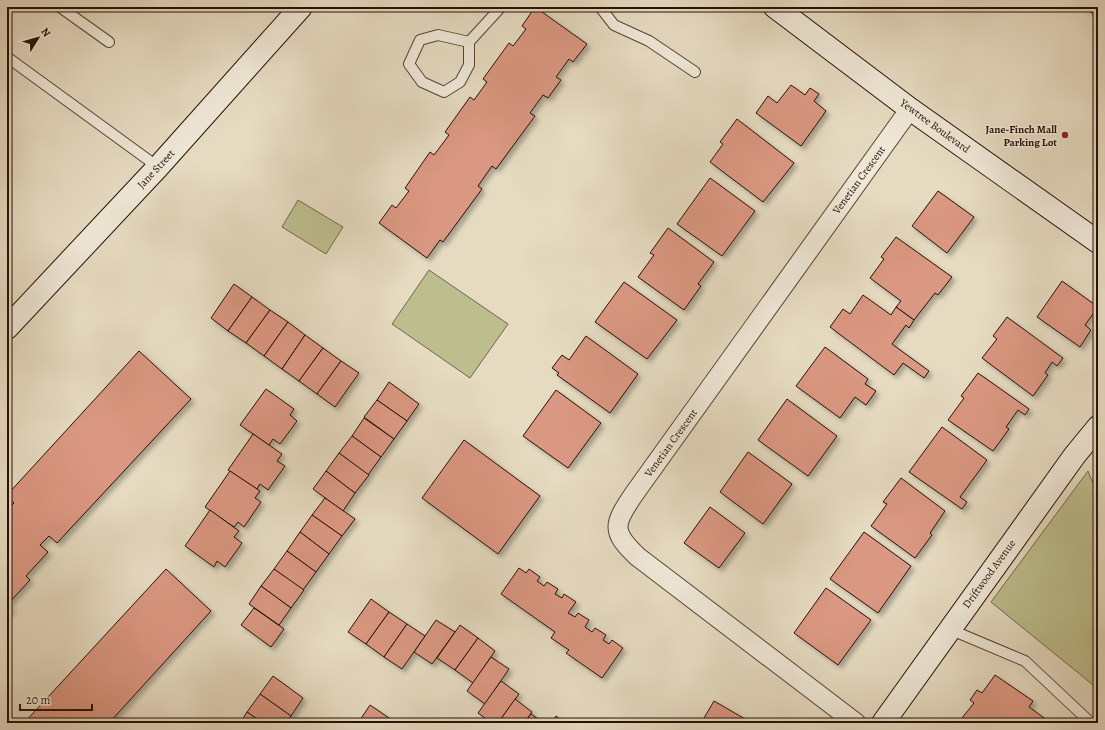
<svg xmlns="http://www.w3.org/2000/svg" width="1105" height="730" font-family="Alegreya,serif">
	<style>
		.green { fill: #bdbe8d; stroke: #72664a }
		.building { fill: #da9781; stroke: #270f06; filter: url(#shadow) }
		.lines { fill: none; stroke-linecap: round; stroke-linejoin: round }
		.lane-casing { stroke: #574235; stroke-width: 12 }
		.street-casing { stroke: #574235; stroke-width: 21 }
		.secondary-casing { stroke: #270f06; stroke-width: 24 }
		.lane { stroke: #efe8d7; stroke-width: 10 }
		.street { stroke: #efe8d7; stroke-width: 19 }
		.secondary { stroke: #efe8d7; stroke-width: 22 }
		.poi-dot { fill: #8f2418; stroke: #efe8d7; stroke-width: 1.5 }
		.labels { text-anchor: middle; dominant-baseline: central; stroke-width: 3; stroke-linejoin: round; paint-order: stroke }
		.street-label { font-size: 11px; fill: #270f06; stroke: #efe8d7 }
		.poi-label { font-size: 11px; font-weight: bold; fill: #270f06; stroke: #efe8d7; text-anchor: end }
	</style>
	<defs>
		<filter id="shadow"><feDropShadow dx="3.5" dy="3.5" stdDeviation="2" flood-color="#0004"/></filter>
	</defs>
	<rect width="100%" height="100%" fill="#e6dbc1"/>
	<filter id="stains"><feTurbulence type="fractalNoise" baseFrequency=".005" numOctaves="4"/><feColorMatrix values="0 0 0 0 .2 0 0 0 0 .09 0 0 0 0 .02 0 0 0 .5 -.17"/></filter>
	<radialGradient id="worn" r=".72"><stop offset=".6" stop-color="#630" stop-opacity="0"/><stop offset="1" stop-color="#630" stop-opacity=".3"/></radialGradient>
	<g class="green">
		<path d="M298,200l45,27 -17,27 -44,-27z"/>
		<path d="M429,270l79,54 -38,54 -78,-54z"/>
		<path d="M1088,471l10,25v193l-107,-87z"/>
	</g>
	<g class="building">
		<path d="M535,7l52,37 -14,18 -4,-3 -13,18 5,3 -13,18 -5,-3 -13,18 5,3 -39,53 -4,-3 -14,20 4,3 -39,53 -3,-2 -13,18 -48,-35 13,-18 4,3 13,-17 -4,-3 25,-36 4,3 15,-20 -4,-3 25,-35 4,3 13,-18 -4,-3 26,-36 4,3 13,-17 -4,-3z"/>
		<path d="M1084,7h14v10z"/>
		<path d="M791,85l14,10 5,-7 9,6 -5,7 12,10 -25,35 -45,-33 12,-17 9,7z"/>
		<path d="M737,119l57,44 -31,39 -53,-40 13,-18 -3,-2z"/>
		<path d="M710,178l45,33 -33,45 -45,-32z"/>
		<path d="M938,191l36,26 -27,36 -35,-27z"/>
		<path d="M668,228l46,34 -16,22 3,2 -17,24 -46,-33 16,-22 -4,-2z"/>
		<path d="M896,237l56,40 -14,18 -3,-2 -21,27 -18,-13 5,-6 -31,-23 14,-19 -3,-2z"/>
		<path d="M1062,281l36,26 -13,18 6,5 -11,17 -43,-30z"/>
		<path d="M624,282l53,38 -30,39 -52,-37z"/>
		<path d="M234,284l18,13 -24,34 -17,-13z"/>
		<path d="M863,295l28,20 5,-8 18,13 -5,8 -3,-3 -14,19 37,27 -5,7 -21,-15 -9,12 -64,-48 13,-18 7,5z"/>
		<path d="M252,297l18,13 -24,33 -18,-12z"/>
		<path d="M270,310l18,12 -24,34 -18,-13z"/>
		<path d="M1007,317l56,41 -6,8 -5,-4 -7,11 3,2 -15,21 -51,-38 15,-19 -4,-3z"/>
		<path d="M288,322l17,13 -23,34 -18,-13z"/>
		<path d="M305,335l18,13 -24,33 -17,-12z"/>
		<path d="M586,336l52,38 -28,39 -53,-38 2,-2 -7,-5 10,-13 7,5z"/>
		<path d="M825,347l43,32 -3,5 11,7 -10,14 -11,-8 -15,21 -44,-32z"/>
		<path d="M323,348l18,13 -24,33 -18,-13z"/>
		<path d="M139,351l52,48 -134,144 -8,-7 -9,9 8,7 -22,24 4,4 -22,24 4,5 -5,5v-104l7,-7 -7,-6v-2z"/>
		<path d="M341,361l18,12 -24,34 -18,-13z"/>
		<path d="M978,373l51,36 -4,6 -7,-5 -12,17 3,2 -16,22 -45,-31 16,-22 -3,-2z"/>
		<path d="M389,382l30,22 -12,17 -30,-21z"/>
		<path d="M266,389l28,20 -4,6 7,6 -17,23 -7,-5 -4,6 -29,-20z"/>
		<path d="M556,390l45,33 -33,45 -45,-32z"/>
		<path d="M787,399l50,37 -29,40 -50,-36z"/>
		<path d="M377,400l30,21 -13,18 -30,-22z"/>
		<path d="M364,418l30,21 -13,18 -29,-21z"/>
		<path d="M942,427l45,33 -27,37 7,5 -5,7 -53,-37z"/>
		<path d="M253,434l29,20 -5,7 8,5 -17,24 -8,-6 -3,5 -29,-19z"/>
		<path d="M352,436l29,21 -13,18 -29,-22z"/>
		<path d="M464,440l76,56 -42,58 -76,-56z"/>
		<path d="M748,452l44,32 -29,40 -43,-32z"/>
		<path d="M339,453l30,22 -14,18 -29,-22z"/>
		<path d="M230,471l30,20 -5,7 6,4 -17,25 -6,-5 -4,5 -29,-20z"/>
		<path d="M326,471l29,22 -12,18 -30,-22z"/>
		<path d="M901,478l44,33 -15,22 2,2 -17,23 -44,-32 16,-22 -4,-2z"/>
		<path d="M325,498l30,21 -13,17 -30,-21z"/>
		<path d="M710,507l35,26 -26,35 -35,-25z"/>
		<path d="M210,510l29,21 -5,6 8,6 -17,24 -8,-6 -3,6 -29,-21z"/>
		<path d="M312,515l30,21 -13,18 -29,-22z"/>
		<path d="M300,532l29,22 -13,18 -29,-21z"/>
		<path d="M864,532l47,34 -33,47 -48,-34z"/>
		<path d="M287,551l29,21 -13,18 -29,-21z"/>
		<path d="M519,568l7,5 3,-4 11,8 -3,4 7,5 3,-4 11,7 -3,5 7,4 2,-4 12,8 -8,11 7,4 3,-4 11,7 -4,7 7,5 3,-4 11,7 -3,5 6,4 3,-4 11,8 -21,30 -36,-25 3,-3 -18,-12 4,-6 -54,-38z"/>
		<path d="M166,569l45,42 -102,112h-85z"/>
		<path d="M274,569l30,21 -13,18 -30,-22z"/>
		<path d="M261,586l30,22 -12,17 -30,-21z"/>
		<path d="M826,588l45,32 -33,45 -44,-32z"/>
		<path d="M371,599l18,13 -23,32 -18,-12z"/>
		<path d="M254,608l30,21 -13,18 -30,-22z"/>
		<path d="M389,612l18,12 -23,33 -18,-13z"/>
		<path d="M436,620l19,12 -23,32 -18,-12z"/>
		<path d="M407,624l18,12 -23,33 -18,-12z"/>
		<path d="M460,625l18,13 -23,32 -18,-12z"/>
		<path d="M478,638l17,13 -22,32 -18,-13z"/>
		<path d="M491,657l18,12 -24,35 -18,-13z"/>
		<path d="M995,675l38,26 -4,6 18,13 2,-2 6,5h-97l16,-20 -4,-3 7,-10 5,3z"/>
		<path d="M273,676l30,22 -12,18 -31,-22z"/>
		<path d="M501,681l18,13 -21,29h-6l-14,-10z"/>
		<path d="M260,694l31,22 -6,7h-22l-16,-11z"/>
		<path d="M515,699l17,13 -8,11h-26z"/>
		<path d="M714,701l38,22h-51z"/>
		<path d="M370,705l19,13 -4,5h-27z"/>
		<path d="M247,712l16,11h-23z"/>
		<path d="M531,714l13,9h-20z"/>
		<path d="M556,716l9,7h-13z"/>
		<path d="M389,718l6,5h-10z"/>
	</g>
	<g class="lines">
		<defs>
			<g id="lane">
				<path d="M60,7l49,35"/>
				<path d="M600,7l14,18 35,16 46,31"/>
				<path d="M469,42l-31,-7 -18,5 -11,24 13,18 22,10 16,-10 9,-17v-23l32,-35"/>
				<path d="M7,57l151,110"/>
				<path d="M949,629l76,32 66,62"/>
			</g>
			<path id="street" d="M856,723l-218,-166c-28,-26 -24,-33 -4,-63l276,-385"/>
			<g id="secondary">
				<path d="M775,7l135,102 188,133"/>
				<path d="M7,328l151,-161 143,-160"/>
				<path d="M883,723l192,-268 23,-28"/>
			</g>
		</defs>
		<use href="#lane" class="lane-casing"/>
		<use href="#street" class="street-casing"/>
		<use href="#secondary" class="secondary-casing"/>
		<use href="#lane" class="lane"/>
		<use href="#street" class="street"/>
		<use href="#secondary" class="secondary"/>
	</g>
	<circle class="poi-dot" cx="1065" cy="135" r="4"/>
	<g class="labels">
		<g class="street-label">
			<text transform="translate(935 126) rotate(36)">Yewtree Boulevard</text>
			<text transform="translate(156 169) rotate(-47)">Jane Street</text>
			<text transform="translate(859 180) rotate(-54)">Venetian Crescent</text>
			<text transform="translate(671 443) rotate(-54)">Venetian Crescent</text>
			<text transform="translate(989 574) rotate(-54)">Driftwood Avenue</text>
		</g>
		<g class="poi-label">
			<text x="1057" y="129">Jane-Finch Mall<tspan x="1057" dy="13">Parking Lot</tspan></text>
		</g>
	</g>
	<rect width="1105" height="730" fill="none" stroke="#e6dbc1" stroke-width="24"/>
	<rect x="8" y="8" width="1089" height="714" fill="none" stroke="#270f06" stroke-width="2"/>
	<rect x="12" y="12" width="1081" height="706" fill="none" stroke="#270f06"/>
	<g transform="translate(38 38) rotate(53)" stroke="#efe8d7" stroke-width="3" paint-order="stroke">
	<path d="M0-3L7 15L0 10L-7 15Z" fill="#270f06"/>
	<text y="-6" font-size="11" font-weight="bold" text-anchor="middle" fill="#270f06">N</text>
	</g>
	<path d="M20 704v6h72v-6" fill="none" stroke="#270f06" stroke-width="2"/>
	<text x="26" y="704" font-size="12" fill="#270f06" stroke="#efe8d7" stroke-width="3" paint-order="stroke">20 m</text>
	<rect width="100%" height="100%" filter="url(#stains)"/>
	<rect width="100%" height="100%" fill="url(#worn)"/>
</svg>
